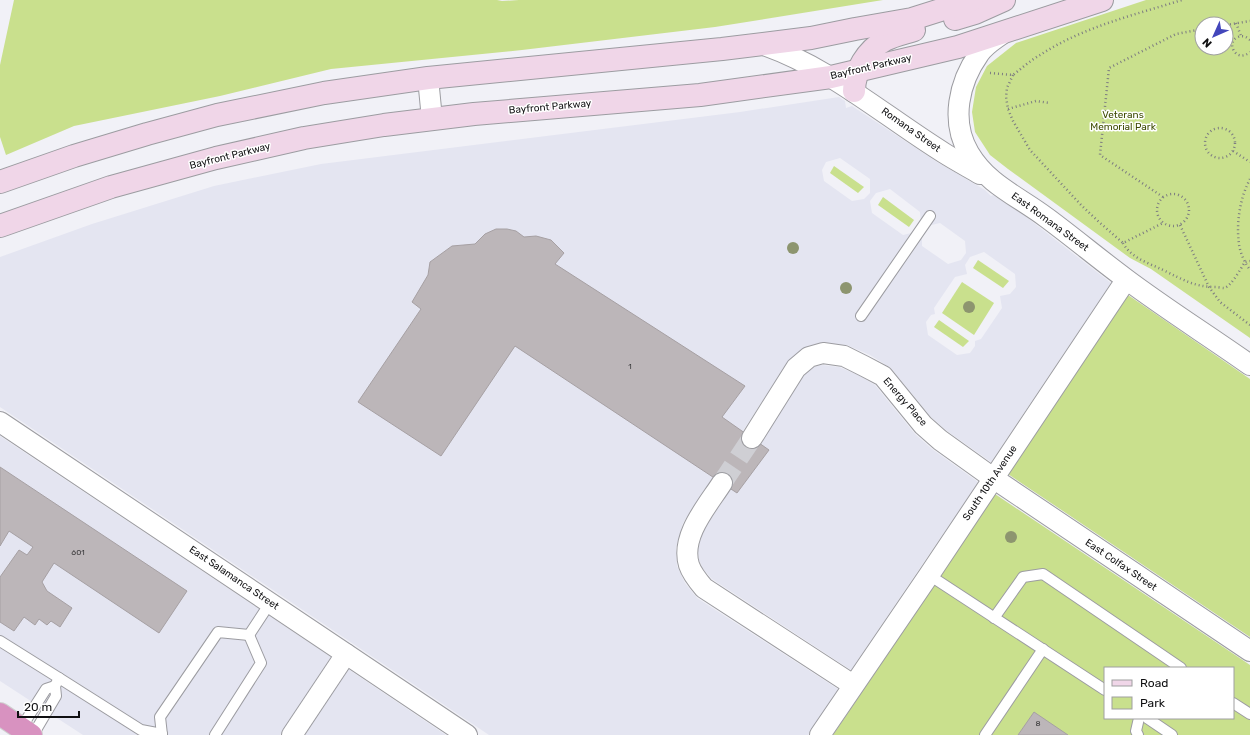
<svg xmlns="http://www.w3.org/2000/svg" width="1250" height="735" font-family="Rubik,sans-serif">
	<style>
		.built { fill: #e4e5f1; fill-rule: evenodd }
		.green { fill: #c9e08d; fill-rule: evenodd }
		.building { fill: #bcb6b9; stroke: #a6a0a3 }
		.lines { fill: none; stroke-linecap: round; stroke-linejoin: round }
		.minor-tunnel { stroke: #cfcfd4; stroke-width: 20; stroke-dasharray: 20 10; stroke-linecap: butt }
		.service-casing { stroke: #9c9ca1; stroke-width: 12 }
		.minor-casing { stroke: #9c9ca1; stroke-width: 22 }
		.secondary-casing { stroke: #9c9ca1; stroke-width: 24 }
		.trunk-casing { stroke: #cfcfcf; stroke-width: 24 }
		.path { stroke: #7d7d81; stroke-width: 2.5; stroke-dasharray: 1 3; stroke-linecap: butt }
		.service { stroke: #fff; stroke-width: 10 }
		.minor { stroke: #fff; stroke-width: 20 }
		.secondary { stroke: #f0d6e8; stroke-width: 22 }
		.trunk { stroke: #d892c0; stroke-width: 22 }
		.tree { fill: #8d956f }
		.labels { text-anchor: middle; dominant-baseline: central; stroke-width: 3; stroke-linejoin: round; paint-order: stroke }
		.number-label { font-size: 8px; fill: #3a393b }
		.street-label { font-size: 10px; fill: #0f0f11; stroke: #fff }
		.park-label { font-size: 10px; fill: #3c4a00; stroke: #fff }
	</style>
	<rect width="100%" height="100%" fill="#f1f1f7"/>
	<g class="built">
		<path d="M839,97l6,4 1,7 6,-2 85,56 48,28 6,6 2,-1 32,21 86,67 -120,179 -44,-31 -16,-14 -40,-49 -21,-13 -23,-10 -25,-2 -14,3 -5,3 -16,14 -104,160 -7,25 1,18 8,17 12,15 141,91 -30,46h-319l-489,-328v-150l92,-33 122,-38 107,-22 419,-52zM840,158l30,21v14l-6,6 -12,2 -28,-20 -2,-11 4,-8zM890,189l30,23 1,13 -5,7 -13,3 -31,-22 -2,-12 6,-8zM940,223l25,18 1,12 -5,7 -13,4 -26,-18v-14l5,-6zM984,252l31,22 1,13 -6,7 -10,2 2,12 -21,31 -6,2v5l-5,7 -13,2 -29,-20 -2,-13 5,-7 4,-1 -1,-6 21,-31 12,-3 -2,-9 5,-8z"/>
		<path d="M822,365l17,2 19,8 17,10 40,49 17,15 46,33 -127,188 -139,-91 -9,-10 -4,-9 -1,-11 5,-18 101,-156 9,-8z"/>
		<path d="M0,436l331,221 -51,78h-197l-83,-54z"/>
		<path d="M348,669l98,66h-141z"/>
	</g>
	<g class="green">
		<path d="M14,0h483l5,1 17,-1h364l-168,27 -193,23 -191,19 -111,27 -146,30 -68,29 -6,-18v-72z"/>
		<path d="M1146,0h104v338l-99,-69 -21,-11 -122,-89 -18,-14 -15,-23 -3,-20 4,-25 11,-21 29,-23zM1202,24h24v24h-24z"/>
		<path d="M834,166l30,21 -6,6 -28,-20z"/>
		<path d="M883,197l31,23 -5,7 -31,-22z"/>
		<path d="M978,260l31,21 -6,7 -30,-20z"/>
		<path d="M962,282l32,21 -20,32 -32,-22z"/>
		<path d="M1128,295l122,84v258l-242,-163z"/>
		<path d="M939,320l30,21 -6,6 -29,-20z"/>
		<path d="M995,494l255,171v70h-417zM1105,668h128v50h-128z"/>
	</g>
	<g class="building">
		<path d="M496,229h11l9,2 8,6 12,-1 15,4 13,13 -9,11 190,122 -23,31 47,33 -32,43 -222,-147 -74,110 -83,-54 63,-93 -9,-7 16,-27 2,-13 22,-16 23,-2 10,-10z"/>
		<path d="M0,467l187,124 -28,42 -105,-70 -12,19 5,9 25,17 -12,19 -9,-6 -4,4 -8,-6 -4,6 -11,-8 -10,14 -14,-9v-45l19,-27 8,5 6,-8 -24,-16 -9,15z"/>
		<path d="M1034,712l34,23h-50z"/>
	</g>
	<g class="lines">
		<path class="minor-tunnel" d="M722,483l30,-45"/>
		<defs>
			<g id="service">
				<path d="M861,316l69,-100"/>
				<path d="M929,575l176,115"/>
				<path d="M994,618l29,-41 20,-3 138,94"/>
				<path d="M249,635l21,-32"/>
				<path d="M0,641l59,37"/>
				<path d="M1233,703l17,11"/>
				<path d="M1147,718l25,17"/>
				<path d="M21,728l25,-39 9,-3"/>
				<path d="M33,735l23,-39 -1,-10 4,-8 82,52 21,4"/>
				<path d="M162,735l-2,-18 58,-85 31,3"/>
				<path d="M215,735l46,-72 -12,-28"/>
				<path d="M985,735l58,-86"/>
				<path d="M1138,735l-2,-4 3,-13"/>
			</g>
			<g id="minor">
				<path d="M1002,34c-8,6 -17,11 -23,20 -20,28 -29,67 -10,99 19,32 49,43 78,65 27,20 52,41 79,61 40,30 83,57 124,86"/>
				<path d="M761,44c68,23 122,71 183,109 11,7 24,14 36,21"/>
				<path d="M428,78l4,41"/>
				<path d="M0,422l467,313"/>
				<path d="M752,438l44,-70 13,-11 14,-4 21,3 20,10 19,10 40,49 17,15 53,38 257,173"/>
				<path d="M722,483c-14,22 -42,53 -33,82 3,9 9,16 15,23l149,97"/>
				<path d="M292,735l54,-81"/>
				<path d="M820,735l109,-160 197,-295"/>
			</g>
			<g id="secondary">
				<path d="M955,19l20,-6 29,-13"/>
				<path d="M854,91c0,-20 13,-41 31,-51 9,-5 20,-7 29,-10"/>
				<path d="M0,182l74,-26 73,-22 70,-19 107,-22 104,-15 294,-29 89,-11 44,-9 57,-10 60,-19"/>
				<path d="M0,226l111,-39 105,-29 88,-20 80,-13 90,-11 226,-19 131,-18 127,-30 144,-47"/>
			</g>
			<path id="trunk" d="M0,714l31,21"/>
		</defs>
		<use href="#service" class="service-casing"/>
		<use href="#minor" class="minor-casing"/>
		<use href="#secondary" class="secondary-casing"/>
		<use href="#trunk" class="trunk-casing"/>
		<g class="path">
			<path d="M1236,23l5,13"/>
			<path d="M1226,25l24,-4"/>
			<path d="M1250,40c-3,-3 -7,-5 -12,-3 -13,5 -2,27 12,15"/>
			<path d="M990,73l23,2c9,-7 18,-15 27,-20 43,-28 94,-40 142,-55"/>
			<path d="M1013,75l-6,13 -1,9 2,12 5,12 17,29 52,56 17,16 24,21 40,-20"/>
			<path d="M1008,109l28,-8 14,2"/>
			<circle cx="1220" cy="143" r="15"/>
			<path d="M1233,151l17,11"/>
			<path d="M1250,179c-10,19 -14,44 -11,65 1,9 6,19 11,26"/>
			<circle cx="1173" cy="210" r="16"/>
			<path d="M1163,197l-63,-42 9,-87 67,-34 26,-5"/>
			<path d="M1180,225l29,62 11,15 30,23"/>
			<path d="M1123,243c9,16 26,20 40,27 19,9 31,17 52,17 3,0 7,1 9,1 7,-1 17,-20 21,-26l5,-1"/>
		</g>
		<use href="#service" class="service"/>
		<use href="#minor" class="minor"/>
		<use href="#secondary" class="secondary"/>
		<use href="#trunk" class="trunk"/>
	</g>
	<g class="tree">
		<circle cx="793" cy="248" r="6"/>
		<circle cx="846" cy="288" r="6"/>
		<circle cx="969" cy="307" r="6"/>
		<circle cx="1011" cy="537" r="6"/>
	</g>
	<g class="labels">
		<g class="number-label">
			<text x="630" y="366">1</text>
			<text x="78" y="552">601</text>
			<text x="1038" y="723">8</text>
		</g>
		<g class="street-label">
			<text transform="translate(871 67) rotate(-13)">Bayfront Parkway</text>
			<text transform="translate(550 107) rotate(-5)">Bayfront Parkway</text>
			<text transform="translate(911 130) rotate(35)">Romana Street</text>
			<text transform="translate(230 156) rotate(-14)">Bayfront Parkway</text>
			<text transform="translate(1050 222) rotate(36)">East Romana Street</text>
			<text transform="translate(905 402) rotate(49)">Energy Place</text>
			<text transform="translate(990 483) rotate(-56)">South 10th Avenue</text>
			<text transform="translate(1121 565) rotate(34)">East Colfax Street</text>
			<text transform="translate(234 578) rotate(34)">East Salamanca Street</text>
		</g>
		<g class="park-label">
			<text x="1123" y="115">Veterans<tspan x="1123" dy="12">Memorial Park</tspan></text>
		</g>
	</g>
	<rect x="1104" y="667" width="130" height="52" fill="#ffffff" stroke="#9f9fa0"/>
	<rect x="1112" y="680" width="20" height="6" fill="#f0d6e8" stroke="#9f9fa0"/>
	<text x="1140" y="687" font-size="12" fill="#0f0f11">Road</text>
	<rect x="1112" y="697" width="20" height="12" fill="#c9e08d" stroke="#9f9fa0"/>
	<text x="1140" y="707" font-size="12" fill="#0f0f11">Park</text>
	<g transform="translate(1214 36) rotate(225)"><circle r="19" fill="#ffffff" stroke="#9f9fa0"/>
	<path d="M0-3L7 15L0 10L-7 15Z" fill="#4346bb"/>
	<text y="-6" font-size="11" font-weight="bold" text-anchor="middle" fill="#0f0f11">N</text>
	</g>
	<path d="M18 711v6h61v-6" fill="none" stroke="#0f0f11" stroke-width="2"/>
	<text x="24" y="711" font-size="12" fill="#0f0f11" stroke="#ffffff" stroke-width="3" paint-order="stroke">20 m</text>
</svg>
